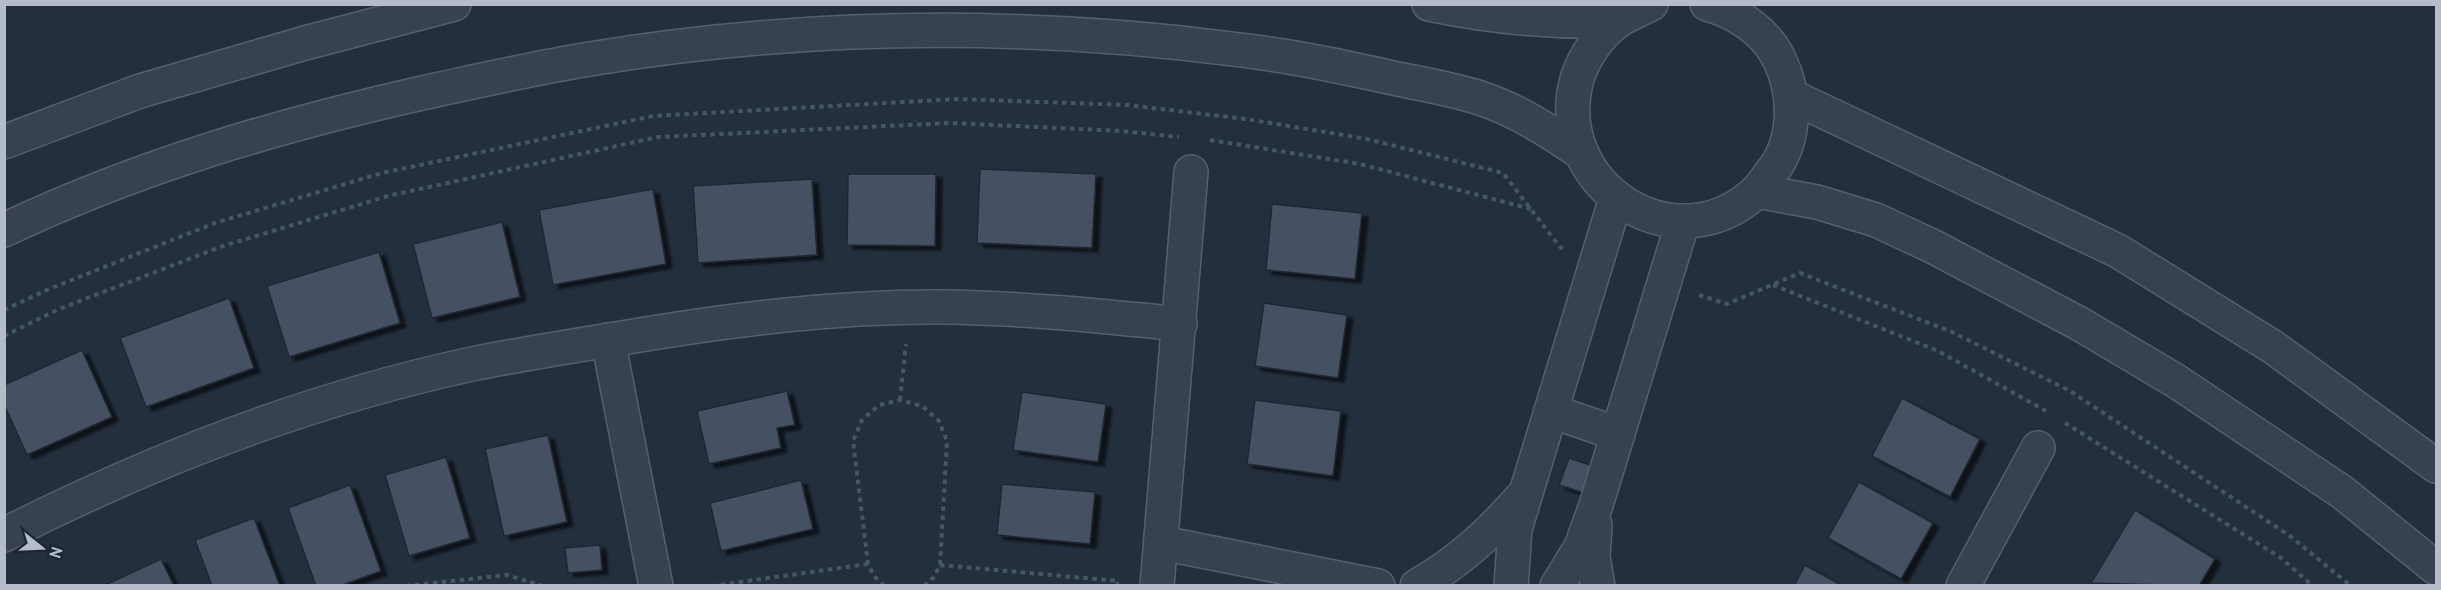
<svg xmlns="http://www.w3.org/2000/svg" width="2441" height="590" font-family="'PT Sans',sans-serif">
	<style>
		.building { fill: #455162; stroke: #1f2835; stroke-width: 1.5; filter: url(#shadow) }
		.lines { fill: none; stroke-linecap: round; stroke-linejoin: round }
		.minor-casing { stroke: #565f6c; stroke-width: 36 }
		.tertiary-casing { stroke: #565f6c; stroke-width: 36 }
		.path { stroke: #44595c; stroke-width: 4; stroke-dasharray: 4.5 4.5; stroke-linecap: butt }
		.minor { stroke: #38414e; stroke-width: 33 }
		.tertiary { stroke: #38414e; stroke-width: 33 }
	</style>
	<defs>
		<filter id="shadow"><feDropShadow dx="6" dy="4" stdDeviation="1.5" flood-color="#0009"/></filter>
	</defs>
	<rect width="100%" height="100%" fill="#242f3e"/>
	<g class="building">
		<path d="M980,169l116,5 -4,74 -115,-5z"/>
		<path d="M848,174h88l-1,72 -88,-1z"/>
		<path d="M812,179l5,76 -119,8 -5,-77z"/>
		<path d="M653,189l13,75 -113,21 -14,-75z"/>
		<path d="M1272,204l90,9 -7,66 -89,-9z"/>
		<path d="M502,222l18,75 -88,21 -19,-74z"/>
		<path d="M379,252l21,71 -111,34 -22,-71z"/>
		<path d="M229,298l25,70 -108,39 -26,-69z"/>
		<path d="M1264,303l83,12 -9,63 -83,-12z"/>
		<path d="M82,350l30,67 -85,38 -23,-51v-19z"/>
		<path d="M787,391l8,34 -18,3 4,20 -72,16 -12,-53z"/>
		<path d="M1022,392l84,12 -8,58 -85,-12z"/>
		<path d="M1902,398l78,41 -30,58 -78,-41z"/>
		<path d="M1255,400l86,11 -8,65 -86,-12z"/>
		<path d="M548,435l19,87 -63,14 -19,-87z"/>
		<path d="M446,457l24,81 -61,18 -24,-81z"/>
		<path d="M1569,458l27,9 -9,27 -28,-9z"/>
		<path d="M801,480l12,49 -92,22 -11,-48z"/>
		<path d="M1859,482l74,41 -32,56 -73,-41z"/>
		<path d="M1002,484l93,8 -5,52 -93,-9z"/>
		<path d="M350,485l31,86 -41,15h-24l-28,-78z"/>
		<path d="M2135,510l80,49 -16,27 -108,-3z"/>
		<path d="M254,518l26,68h-68l-17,-46z"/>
		<path d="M600,545l2,25 -34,3 -3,-25z"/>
		<path d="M161,559l13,27h-71z"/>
		<path d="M1805,565l38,21h-49z"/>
	</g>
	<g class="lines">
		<defs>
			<g id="minor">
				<path d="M608,340l48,246"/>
				<path d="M1551,411l67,23"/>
				<path d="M1595,525l-2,32 5,29"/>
				<path d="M4,535c148,-75 306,-136 468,-171 50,-10 100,-18 150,-26 106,-18 214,-32 321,-31 80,1 158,9 237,17"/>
				<path d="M1162,543l216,43"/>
				<path d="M1157,586l34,-414"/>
				<path d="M1417,586c43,-25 71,-51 104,-88"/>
				<path d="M1511,586l4,-57 101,-331"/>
				<path d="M1557,586l24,-39 15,-42 87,-284"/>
				<path d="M1963,586l75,-138"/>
			</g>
			<g id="tertiary">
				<path d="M1429,4c63,13 124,19 189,17"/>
				<path d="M1651,4c-11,6 -23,10 -33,17 -19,13 -34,36 -41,58 -29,106 98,189 180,112 6,-6 11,-15 17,-22 22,-30 22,-75 6,-108 -13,-29 -43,-49 -73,-57"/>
				<path d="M1791,96l327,155 155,96 163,119"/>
				<path d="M4,142l136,-51 165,-48 149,-39"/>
				<path d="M1757,191l60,11 59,18 56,26 148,78 96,57 166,111 94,76"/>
				<path d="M4,230c136,-64 272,-104 418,-137 56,-12 112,-25 168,-34 212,-35 430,-37 642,-10 55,6 107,17 161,29 29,6 59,11 87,20 37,12 69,33 100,54"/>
			</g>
		</defs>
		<use href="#minor" class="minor-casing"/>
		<use href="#tertiary" class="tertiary-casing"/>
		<g class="path">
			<path d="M1210,140l150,24 171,45"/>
			<path d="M1773,285l165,66 108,60"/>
			<path d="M1699,295l28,9 73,-31 152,59 118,59 220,145 61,50"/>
			<path d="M4,310l45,-21 166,-66 167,-50 271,-57 305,-17 169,6 119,14 121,20 136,34 57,74 4,2"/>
			<path d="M4,336l55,-27 164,-63 165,-50 270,-59 292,-14 172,8 57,6"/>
			<path d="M900,400l6,-56"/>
			<path d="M2065,423l216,135 32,28"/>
			<path d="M940,565l178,16 -1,5"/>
			<path d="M406,586l101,-11 36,11"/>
			<path d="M712,586l156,-22"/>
			<path d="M884,586l-10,-10 -6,-12 -15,-123 9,-21 17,-15 21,-5 22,6 17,15 8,20 -7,124 -6,12 -10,9"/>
		</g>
		<use href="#minor" class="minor"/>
		<use href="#tertiary" class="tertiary"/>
	</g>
	<rect width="2441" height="590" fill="none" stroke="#b4bcc9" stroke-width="12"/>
	<g transform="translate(42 548) rotate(108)" stroke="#1d2633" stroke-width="4.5" paint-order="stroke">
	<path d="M0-4.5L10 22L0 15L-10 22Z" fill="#b4bcc9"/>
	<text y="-9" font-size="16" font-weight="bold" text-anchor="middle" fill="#b4bcc9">N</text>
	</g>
</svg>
